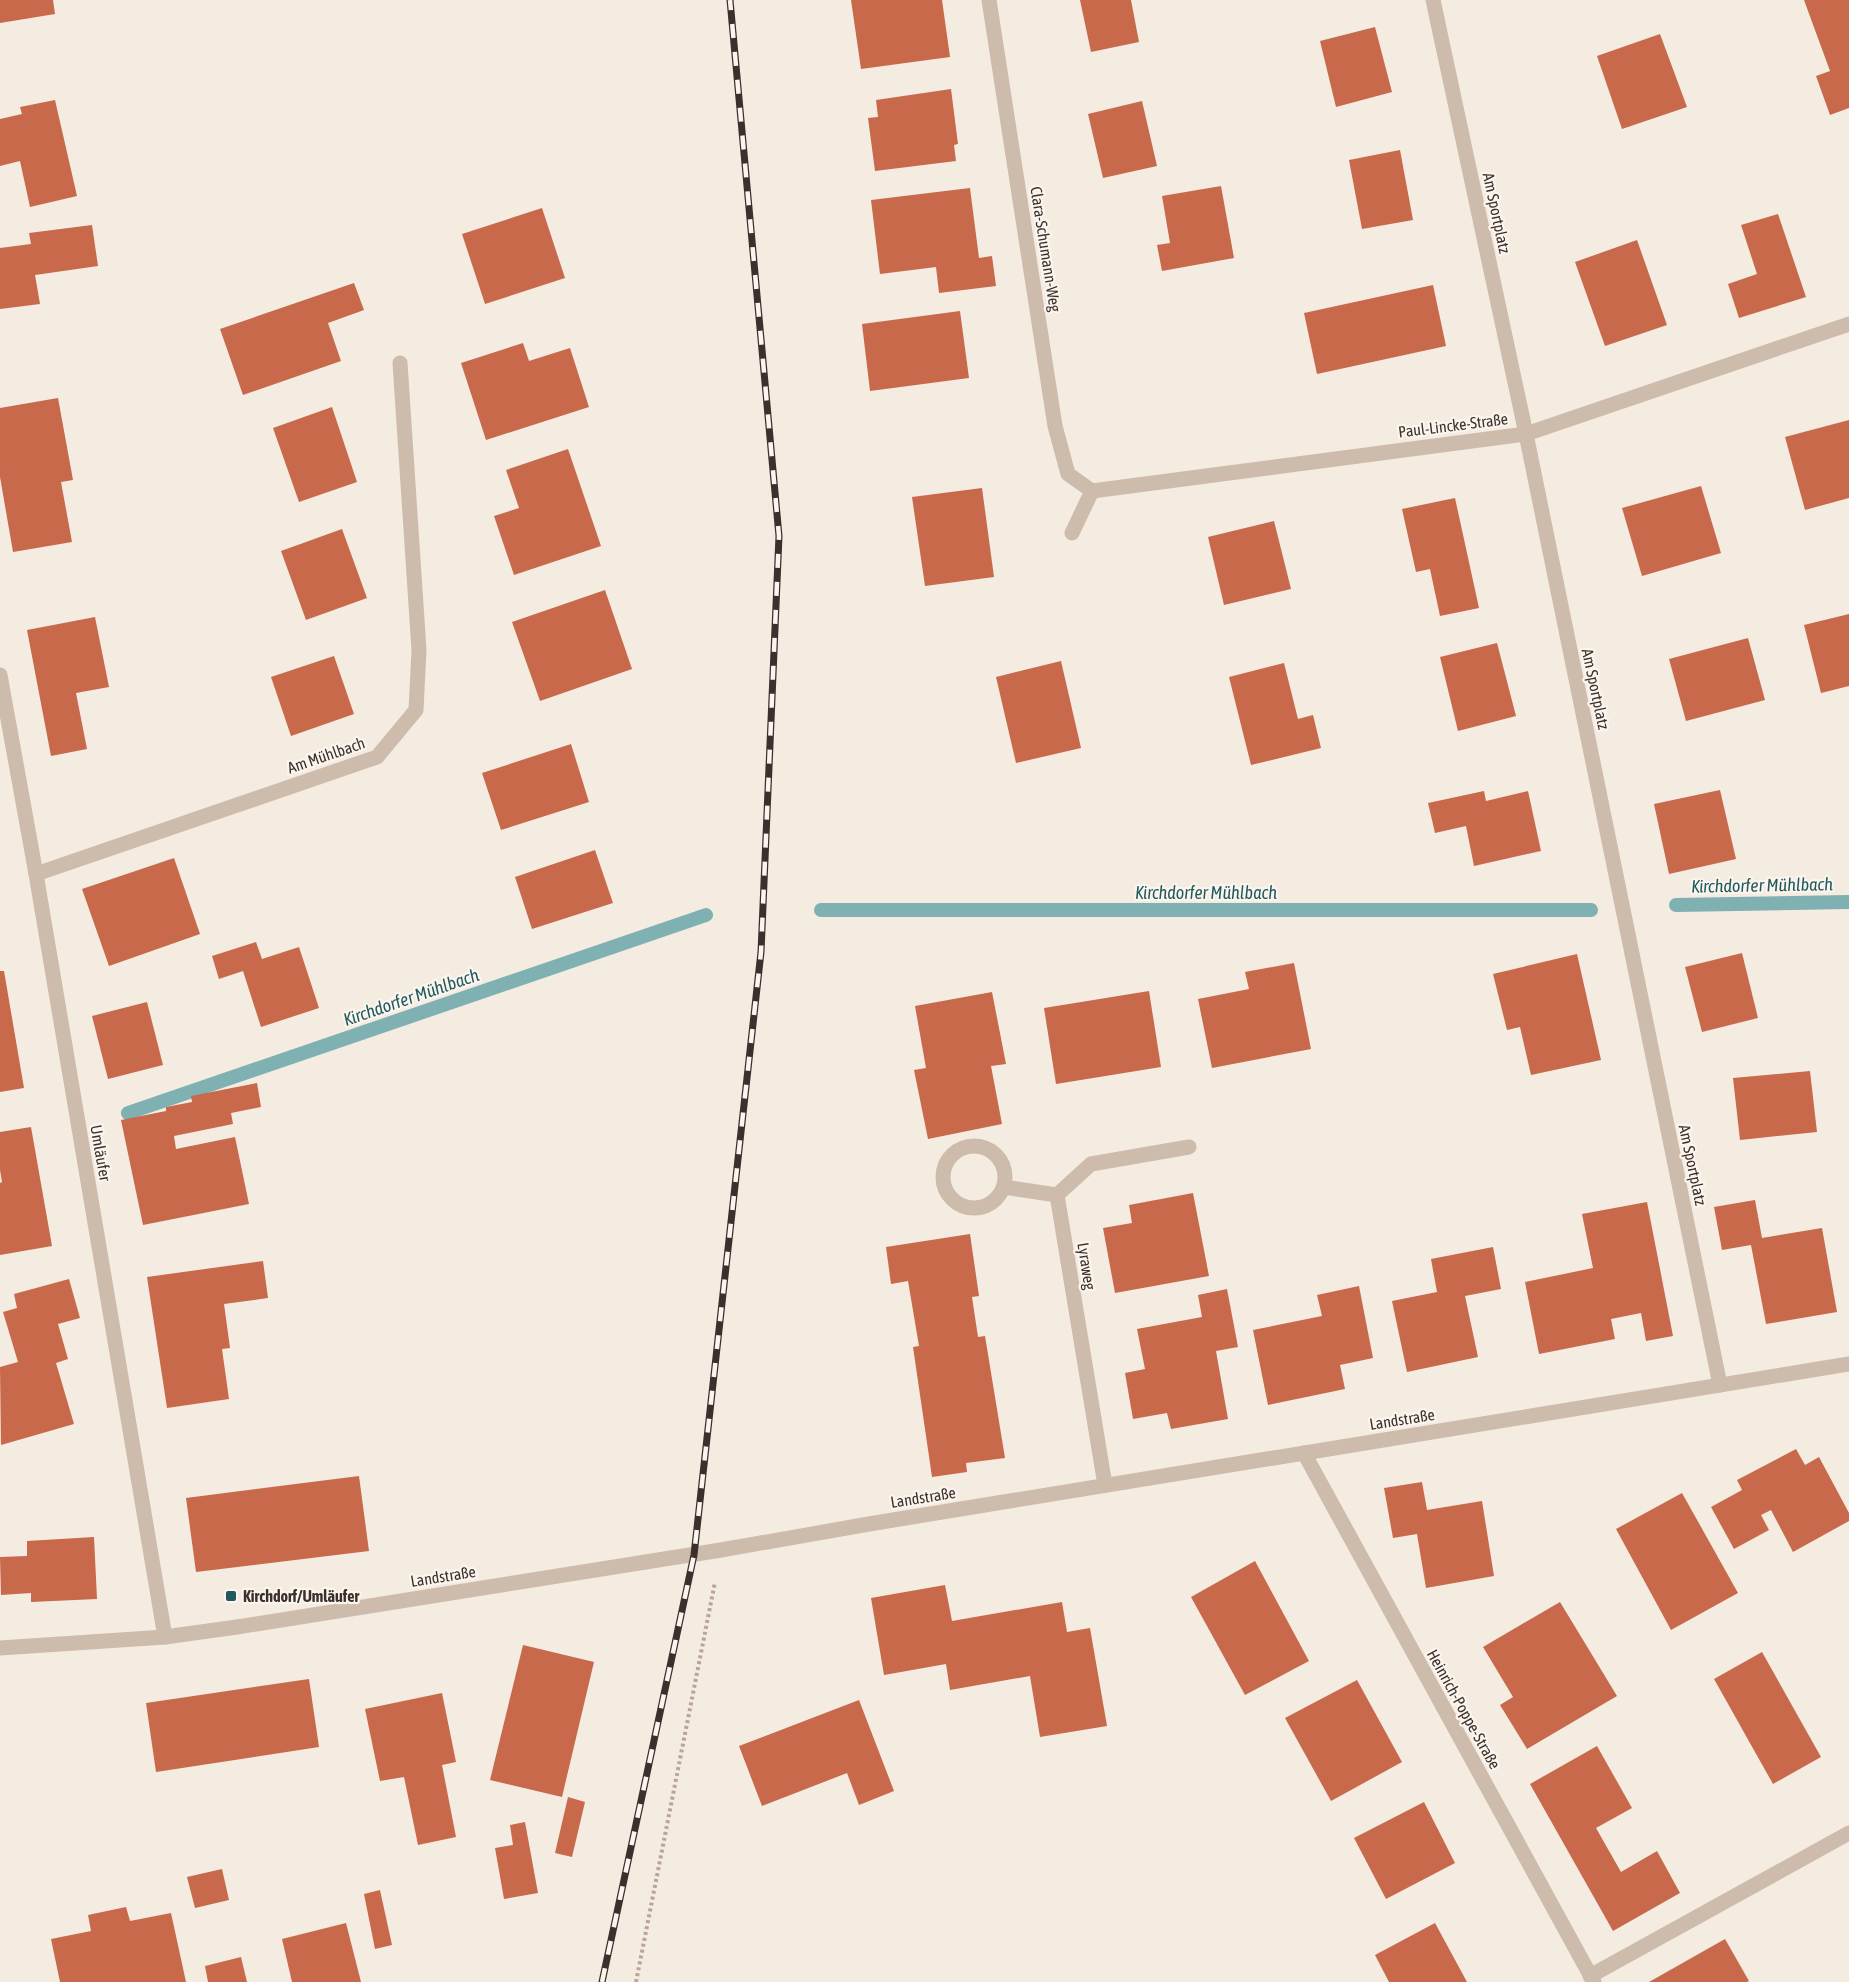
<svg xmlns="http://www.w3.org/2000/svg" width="1849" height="1982" font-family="'Asap Condensed',sans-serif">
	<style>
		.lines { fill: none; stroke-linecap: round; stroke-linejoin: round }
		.stream { stroke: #7fb0b2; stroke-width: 14 }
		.building { fill: #c8694b }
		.path { stroke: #b9a596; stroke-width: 4; stroke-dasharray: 3 3; stroke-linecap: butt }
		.minor { stroke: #cdbbac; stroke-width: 15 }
		.rail-casing { stroke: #3b302b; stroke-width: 7 }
		.rail { stroke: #fbf5ee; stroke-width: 4.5; stroke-dasharray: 14; stroke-linecap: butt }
		.poi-dot { fill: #1f5a5e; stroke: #fbf5ee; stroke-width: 2 }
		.labels { text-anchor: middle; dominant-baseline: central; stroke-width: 4.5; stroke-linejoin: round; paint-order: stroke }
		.street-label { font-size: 16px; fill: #3b302b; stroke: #fbf5ee }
		.poi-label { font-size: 16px; font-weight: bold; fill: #3b302b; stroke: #fbf5ee; text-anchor: start }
		.water-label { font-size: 18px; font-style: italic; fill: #1f5a5e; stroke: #fbf5ee }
	</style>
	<rect width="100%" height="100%" fill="#f4ebe1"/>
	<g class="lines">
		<g class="stream">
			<path d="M1676,905l173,-3"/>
			<path d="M821,910h770"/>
			<path d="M128,1113l578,-198"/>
		</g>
	</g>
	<g class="building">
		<path d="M0,0h53l2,14 -55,9z"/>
		<path d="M851,0h91l8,57 -89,12z"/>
		<path d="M1080,0h51l8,42 -48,10z"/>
		<path d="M1804,0h45v108l-19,7 -14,-39 14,-5z"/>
		<path d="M1375,27l17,65 -56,15 -16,-66z"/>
		<path d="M1660,34l27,73 -65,22 -25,-73z"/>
		<path d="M951,89l7,55 -4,1 2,16 -81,10 -7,-53 10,-1 -2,-17z"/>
		<path d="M55,100l22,96 -47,11 -10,-46 -20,5v-47l22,-5 -2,-7z"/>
		<path d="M1142,101l15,65 -54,12 -15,-64z"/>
		<path d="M1400,150l13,70 -51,9 -13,-69z"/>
		<path d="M1221,186l13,72 -72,13 -5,-26 13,-2 -8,-47z"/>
		<path d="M970,188l9,70 13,-2 4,30 -57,7 -3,-26 -56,7 -9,-74z"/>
		<path d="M542,208l23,70 -80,26 -23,-70z"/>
		<path d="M1778,214l28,83 -67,21 -11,-34 29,-10 -16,-49z"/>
		<path d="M92,225l6,41 -63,9 5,29 -40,5v-61l31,-4 -2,-11z"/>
		<path d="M1637,240l30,85 -62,21 -30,-84z"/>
		<path d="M354,283l10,27 -36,13 13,38 -98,34 -23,-66z"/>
		<path d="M1433,285l13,61 -129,28 -13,-61z"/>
		<path d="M960,311l9,67 -99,13 -8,-67z"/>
		<path d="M523,343l6,18 41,-13 19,59 -103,33 -25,-77z"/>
		<path d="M58,398l15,82 -12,2 11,60 -59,10 -13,-75v-69z"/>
		<path d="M332,407l25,75 -58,20 -26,-74z"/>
		<path d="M1849,420v78l-44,12 -20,-73z"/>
		<path d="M568,449l33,97 -87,29 -20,-59 25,-8 -13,-38z"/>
		<path d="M1701,486l20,67 -79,23 -20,-68z"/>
		<path d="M982,488l12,89 -69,9 -13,-89z"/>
		<path d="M1455,498l24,110 -39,8 -10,-47 -14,3 -14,-63z"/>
		<path d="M1274,521l17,68 -67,16 -16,-68z"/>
		<path d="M342,529l25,69 -61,22 -25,-69z"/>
		<path d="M605,590l27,79 -92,32 -28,-79z"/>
		<path d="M1849,614v72l-28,7 -17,-68z"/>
		<path d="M95,617l14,70 -33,6 11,56 -36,7 -24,-126z"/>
		<path d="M1748,638l17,62 -79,21 -17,-62z"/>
		<path d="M1497,643l19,73 -58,15 -18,-74z"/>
		<path d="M334,656l20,58 -63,22 -20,-59z"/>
		<path d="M1061,661l20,87 -65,15 -20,-86z"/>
		<path d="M1284,663l14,56 15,-4 8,33 -70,17 -22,-88z"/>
		<path d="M571,744l18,58 -88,28 -19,-57z"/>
		<path d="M1720,790l16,69 -67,15 -15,-70z"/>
		<path d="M1484,791l2,10 42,-10 13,60 -67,15 -8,-40 -31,7 -7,-30z"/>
		<path d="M595,850l18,53 -81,26 -17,-52z"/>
		<path d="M174,858l26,76 -91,32 -27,-77z"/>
		<path d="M256,942l6,17 37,-12 20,61 -58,19 -18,-56 -24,8 -7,-23z"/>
		<path d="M1742,953l16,65 -56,14 -17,-65z"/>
		<path d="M1577,954l24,106 -70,15 -11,-48 -13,3 -14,-56z"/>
		<path d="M1294,963l17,86 -99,19 -14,-69 51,-10 -4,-17z"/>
		<path d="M0,971h4l20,117 -24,4z"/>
		<path d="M1149,991l12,76 -105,17 -12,-76z"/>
		<path d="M992,992l14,72 -15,2 11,58 -74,15 -14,-69 12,-2 -11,-62z"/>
		<path d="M147,1002l16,63 -55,14 -16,-63z"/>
		<path d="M1810,1071l7,61 -77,8 -7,-62z"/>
		<path d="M257,1083l4,24 -30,6 2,11 -59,12 2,13 59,-12 14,67 -106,21 -22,-105 45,-9v-4l26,-5 -1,-6z"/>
		<path d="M31,1127l21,119 -52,9v-72l2,-1 -2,-12v-38z"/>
		<path d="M1193,1193l16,83 -94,17 -12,-65 29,-5 -3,-18z"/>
		<path d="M1755,1200l7,38 60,-10 15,84 -71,12 -15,-79 -29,5 -8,-43z"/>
		<path d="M1647,1202l26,134 -27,5 -5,-28 -30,6 4,20 -76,15 -14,-72 68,-14 -11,-54z"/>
		<path d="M970,1234l9,62 -7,1 6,40 7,-1 20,122 -39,5 1,9 -35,5 -19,-130 6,-1 -11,-65 -17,3 -5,-37z"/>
		<path d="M1493,1247l8,42 -36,7 13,61 -71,15 -15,-71 45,-9 -6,-33z"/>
		<path d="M263,1261l5,37 -44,6 6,44 -8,1 7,50 -62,9 -20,-131z"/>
		<path d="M69,1279l11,39 -22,6 10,35 -12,4 18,61 -73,21 -1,-78 18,-5 -15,-50 14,-4 -3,-14z"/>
		<path d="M1359,1286l14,72 -33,7 5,24 -77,16 -15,-75 69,-14 -5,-21z"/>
		<path d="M1227,1289l11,58 -22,4 12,68 -57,10 -4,-16 -34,6 -8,-46 20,-4 -8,-40 65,-12 -4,-22z"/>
		<path d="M1796,1449l9,16 14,-8 30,56v8l-56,31 -22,-42 -10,5 8,15 -35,19 -23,-42 31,-17 -5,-10z"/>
		<path d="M359,1476l10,75 -173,21 -10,-74z"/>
		<path d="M1422,1482l5,28 55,-9 12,75 -68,12 -9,-54 -24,4 -9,-50z"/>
		<path d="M1682,1493l56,100 -67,37 -55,-101z"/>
		<path d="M94,1537l3,62 -66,3v-9l-30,2 -1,-38 27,-1v-15z"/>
		<path d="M1255,1561l54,100 -64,34 -54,-98z"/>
		<path d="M945,1585l7,36 110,-19 5,30 23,-4 17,98 -67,11 -10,-61 -80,14 -4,-26 -62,11 -13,-77z"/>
		<path d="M1560,1602l57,94 -90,53 -27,-44 13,-8 -30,-50z"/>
		<path d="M523,1645l71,17 -32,135 -72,-17z"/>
		<path d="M1762,1652l59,105 -48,27 -59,-105z"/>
		<path d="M309,1679l10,68 -163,25 -10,-69z"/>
		<path d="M1357,1680l45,82 -71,39 -46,-83z"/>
		<path d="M442,1693l14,69 -14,3 14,72 -38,8 -14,-68 -24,4 -15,-72z"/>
		<path d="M859,1700l35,91 -35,14 -12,-32 -85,33 -23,-60z"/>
		<path d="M1597,1746l35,62 -36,20 25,44 36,-21 23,42 -67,38 -83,-147z"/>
		<path d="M568,1797l17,5 -13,55 -17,-4z"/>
		<path d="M1424,1802l31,61 -69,36 -32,-61z"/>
		<path d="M525,1822l13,71 -34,6 -9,-51 18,-3 -3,-20z"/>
		<path d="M222,1869l7,31 -34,8 -8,-31z"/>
		<path d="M380,1890l12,55 -17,4 -11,-55z"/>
		<path d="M126,1907l4,14 41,-8 15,69h-126l-9,-43 40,-8 -3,-16z"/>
		<path d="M346,1923l15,59h-69l-10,-43z"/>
		<path d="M1435,1923l32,59h-78l-14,-27z"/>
		<path d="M1725,1939l24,42 -2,1h-98z"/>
		<path d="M241,1957l6,25h-39l-3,-16z"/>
	</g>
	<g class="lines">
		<path class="path" d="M636,1982l79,-400"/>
		<g class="minor">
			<path d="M989,0l66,426 13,48 24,17"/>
			<path d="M1433,0l93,434 194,951"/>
			<path d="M1072,533l20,-42 434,-57 323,-110"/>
			<path d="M0,675l36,199 129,763"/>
			<path d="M36,874l341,-117 39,-47 3,-60 -19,-287"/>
			<circle cx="974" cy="1177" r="31"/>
			<path d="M1004,1187l53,8"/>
			<path d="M1057,1195l48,290"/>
			<path d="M1057,1195l34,-31 98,-17"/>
			<path d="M1304,1453l290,529"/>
			<path d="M0,1648l165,-11 72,-10 484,-77 148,-26 980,-160"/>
			<path d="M1590,1976l259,-143"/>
		</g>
		<defs>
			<path id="rail" d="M602,1982l92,-427 67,-603 18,-416 -49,-536"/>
		</defs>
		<use href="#rail" class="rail-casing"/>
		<use href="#rail" class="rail"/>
	</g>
	<rect class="poi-dot" x="225" y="1590" width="12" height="12" rx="3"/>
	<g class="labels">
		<g class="street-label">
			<text transform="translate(1497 213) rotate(78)">Am Sportplatz</text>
			<text transform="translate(1046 249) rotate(81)">Clara-Schumann-Weg</text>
			<text transform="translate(1453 425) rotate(-7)">Paul-Lincke-Straße</text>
			<text transform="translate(1596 689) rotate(78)">Am Sportplatz</text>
			<text transform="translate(326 755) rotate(-19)">Am Mühlbach</text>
			<text transform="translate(101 1153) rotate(80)">Umläufer</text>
			<text transform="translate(1693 1165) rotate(78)">Am Sportplatz</text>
			<text transform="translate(1087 1266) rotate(81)">Lyraweg</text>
			<text transform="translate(1402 1419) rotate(-9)">Landstraße</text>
			<text transform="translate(923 1497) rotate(-9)">Landstraße</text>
			<text transform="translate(443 1576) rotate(-9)">Landstraße</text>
			<text transform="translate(1464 1709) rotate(61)">Heinrich-Poppe-Straße</text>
		</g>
		<g class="poi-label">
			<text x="243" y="1596">Kirchdorf/Umläufer</text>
		</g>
		<g class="water-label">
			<text transform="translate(1762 885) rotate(-1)">Kirchdorfer Mühlbach</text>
			<text x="1206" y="892">Kirchdorfer Mühlbach</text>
			<text transform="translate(411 997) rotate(-19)">Kirchdorfer Mühlbach</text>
		</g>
	</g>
</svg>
